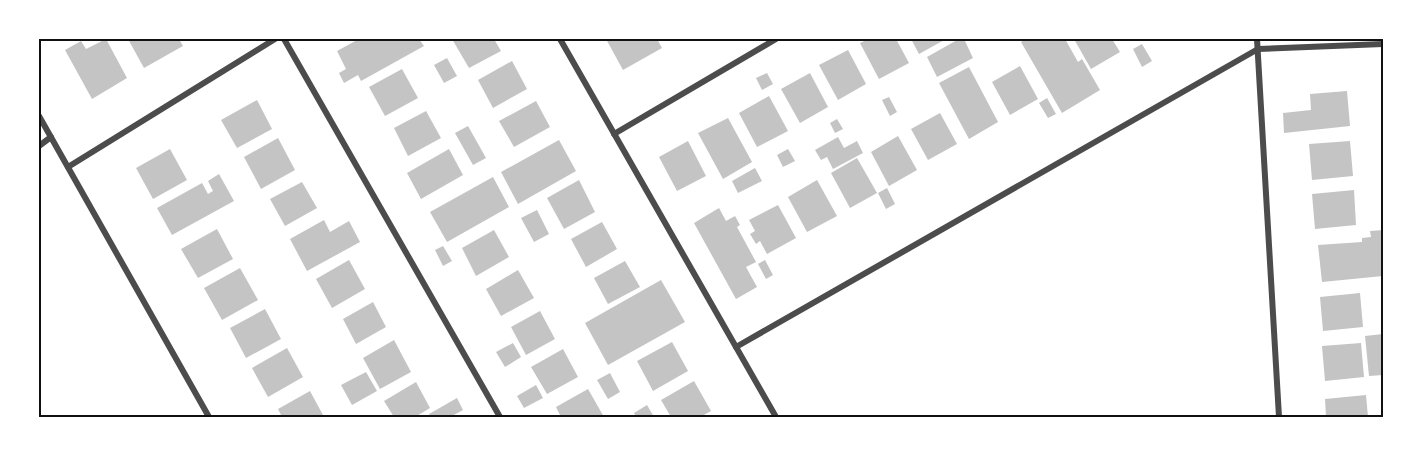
<svg xmlns="http://www.w3.org/2000/svg" width="1422" height="456" font-family="'Titillium Web',sans-serif">
	<style>
		.building { fill: #c4c4c4 }
		.lines { fill: none; stroke-linecap: round; stroke-linejoin: round }
		.minor { stroke: #4c4c4c; stroke-width: 6 }
		.neatline { fill: none; stroke: #111; stroke-width: 2 }
	</style>
	<rect width="100%" height="100%" fill="#fff"/>
	<g class="building">
		<path d="M106,39l21,39 -35,21 -27,-49 16,-9 5,8z"/>
		<path d="M128,39h51l4,7 -39,22z"/>
		<path d="M359,39h60l5,7 -63,35 -3,-6 -14,8 -5,-10 7,-4 -9,-18z"/>
		<path d="M452,39h42l7,12 -32,17z"/>
		<path d="M606,39h51l5,9 -39,22z"/>
		<path d="M869,39h27l13,24 -30,16 -19,-36z"/>
		<path d="M911,39h35l-27,15z"/>
		<path d="M959,39h5l9,19 -36,19 -10,-20z"/>
		<path d="M1026,39h39l13,23 4,-3 18,31 -38,23 -41,-71z"/>
		<path d="M1074,39h38l8,13 -29,17z"/>
		<path d="M1142,44l10,17 -10,6 -9,-18z"/>
		<path d="M848,50l18,34 -28,16 -19,-35z"/>
		<path d="M447,58l10,18 -13,7 -10,-18z"/>
		<path d="M512,61l15,28 -34,19 -15,-28z"/>
		<path d="M1020,66l18,33 -28,16 -18,-33z"/>
		<path d="M969,67l29,55 -29,17 -30,-56z"/>
		<path d="M402,69l16,29 -33,18 -16,-29z"/>
		<path d="M767,73l6,11 -11,6 -6,-12z"/>
		<path d="M810,73l18,34 -28,16 -19,-34z"/>
		<path d="M1347,91l3,35 -66,7 -1,-20 28,-3 -1,-16z"/>
		<path d="M769,96l19,35 -31,16 -18,-34z"/>
		<path d="M889,97l8,15 -7,4 -8,-16z"/>
		<path d="M1047,98l9,16 -8,4 -9,-15z"/>
		<path d="M257,100l15,29 -35,19 -16,-28z"/>
		<path d="M536,101l14,26 -36,20 -15,-26z"/>
		<path d="M426,111l15,27 -33,18 -14,-28z"/>
		<path d="M940,113l17,31 -29,16 -17,-31z"/>
		<path d="M728,118l24,44 -29,17 -25,-46z"/>
		<path d="M837,119l6,10 -8,4 -5,-10z"/>
		<path d="M468,126l18,32 -13,7 -18,-32z"/>
		<path d="M898,136l19,34 -28,16 -18,-34z"/>
		<path d="M838,137l6,11 13,-7 6,12 -30,16 -6,-12 -6,3 -6,-10z"/>
		<path d="M278,138l17,32 -34,19 -17,-32z"/>
		<path d="M559,140l17,31 -58,33 -17,-32z"/>
		<path d="M688,141l18,35 -29,15 -18,-34z"/>
		<path d="M1350,141l3,35 -41,4 -3,-36z"/>
		<path d="M170,149l17,31 -34,19 -17,-31z"/>
		<path d="M449,149l14,26 -42,24 -14,-26z"/>
		<path d="M788,149l7,12 -12,6 -6,-12z"/>
		<path d="M857,158l20,35 -27,15 -19,-35z"/>
		<path d="M755,168l7,13 -24,12 -6,-12z"/>
		<path d="M219,174l15,27 -62,34 -15,-27 45,-25 6,11 5,-3 -5,-10z"/>
		<path d="M493,177l16,30 -62,35 -17,-30z"/>
		<path d="M579,180l16,32 -31,17 -17,-31z"/>
		<path d="M817,180l20,36 -30,16 -19,-35z"/>
		<path d="M302,182l15,26 -32,18 -15,-27z"/>
		<path d="M887,188l8,16 -9,5 -8,-16z"/>
		<path d="M1354,190l2,35 -41,4 -3,-35z"/>
		<path d="M778,205l18,33 -29,16 -7,-13 -4,3 -6,-10 5,-3 -6,-11z"/>
		<path d="M719,208l7,13 9,-5 5,9 -3,2 19,35 -10,5 11,20 -21,12 -42,-76z"/>
		<path d="M537,210l12,24 -15,8 -13,-24z"/>
		<path d="M324,220l6,12 19,-11 11,21 -53,29 -17,-32z"/>
		<path d="M602,222l15,27 -31,18 -15,-28z"/>
		<path d="M217,229l16,30 -35,19 -17,-29z"/>
		<path d="M494,230l15,27 -33,19 -14,-28z"/>
		<path d="M1383,230v46l-61,6 -4,-37 44,-3v-4l9,-1 -1,-6z"/>
		<path d="M443,246l9,15 -9,5 -8,-16z"/>
		<path d="M349,260l16,29 -33,19 -16,-29z"/>
		<path d="M765,260l8,15 -7,4 -8,-15z"/>
		<path d="M625,261l15,26 -32,17 -14,-26z"/>
		<path d="M240,268l18,32 -36,20 -18,-32z"/>
		<path d="M518,270l16,28 -33,18 -15,-27z"/>
		<path d="M661,280l24,42 -77,43 -23,-42z"/>
		<path d="M1360,293l3,34 -40,4 -3,-34z"/>
		<path d="M373,302l13,25 -30,17 -13,-25z"/>
		<path d="M265,309l16,30 -35,19 -16,-30z"/>
		<path d="M540,311l15,28 -29,16 -15,-28z"/>
		<path d="M1383,334v41l-14,1 -4,-40z"/>
		<path d="M394,340l17,32 -31,17 -17,-31z"/>
		<path d="M672,342l16,29 -35,20 -16,-30z"/>
		<path d="M513,343l8,14 -16,10 -9,-15z"/>
		<path d="M1361,343l3,34 -39,4 -3,-35z"/>
		<path d="M287,348l16,29 -35,20 -16,-29z"/>
		<path d="M563,349l15,28 -31,17 -16,-27z"/>
		<path d="M366,372l11,19 -25,14 -11,-20z"/>
		<path d="M610,373l10,19 -12,7 -11,-19z"/>
		<path d="M694,381l17,30 -11,6h-29l-10,-17z"/>
		<path d="M416,382l14,26 -15,9h-21l-10,-16z"/>
		<path d="M536,385l7,13 -19,10 -7,-12z"/>
		<path d="M588,389l16,28h-43l-5,-10z"/>
		<path d="M310,391l14,26h-42l-4,-8z"/>
		<path d="M1366,395l2,22h-42l-1,-18z"/>
		<path d="M457,398l6,12 -13,7h-19l-2,-3z"/>
		<path d="M647,405l7,12h-18l-2,-4z"/>
	</g>
	<g class="lines">
		<g class="minor">
			<path d="M284,39l216,378"/>
			<path d="M560,39l216,378"/>
			<path d="M1257,39l22,378"/>
			<path d="M39,116l170,301"/>
			<path d="M614,134l162,-95"/>
			<path d="M39,146l12,-9"/>
			<path d="M68,167l207,-128"/>
			<path d="M736,347l522,-298 125,-5"/>
		</g>
	</g>
	<rect width="1422" height="456" fill="none" stroke="#ffffff" stroke-width="81"/>
	<rect x="40" y="40" width="1342" height="376" class="neatline"/>
</svg>
